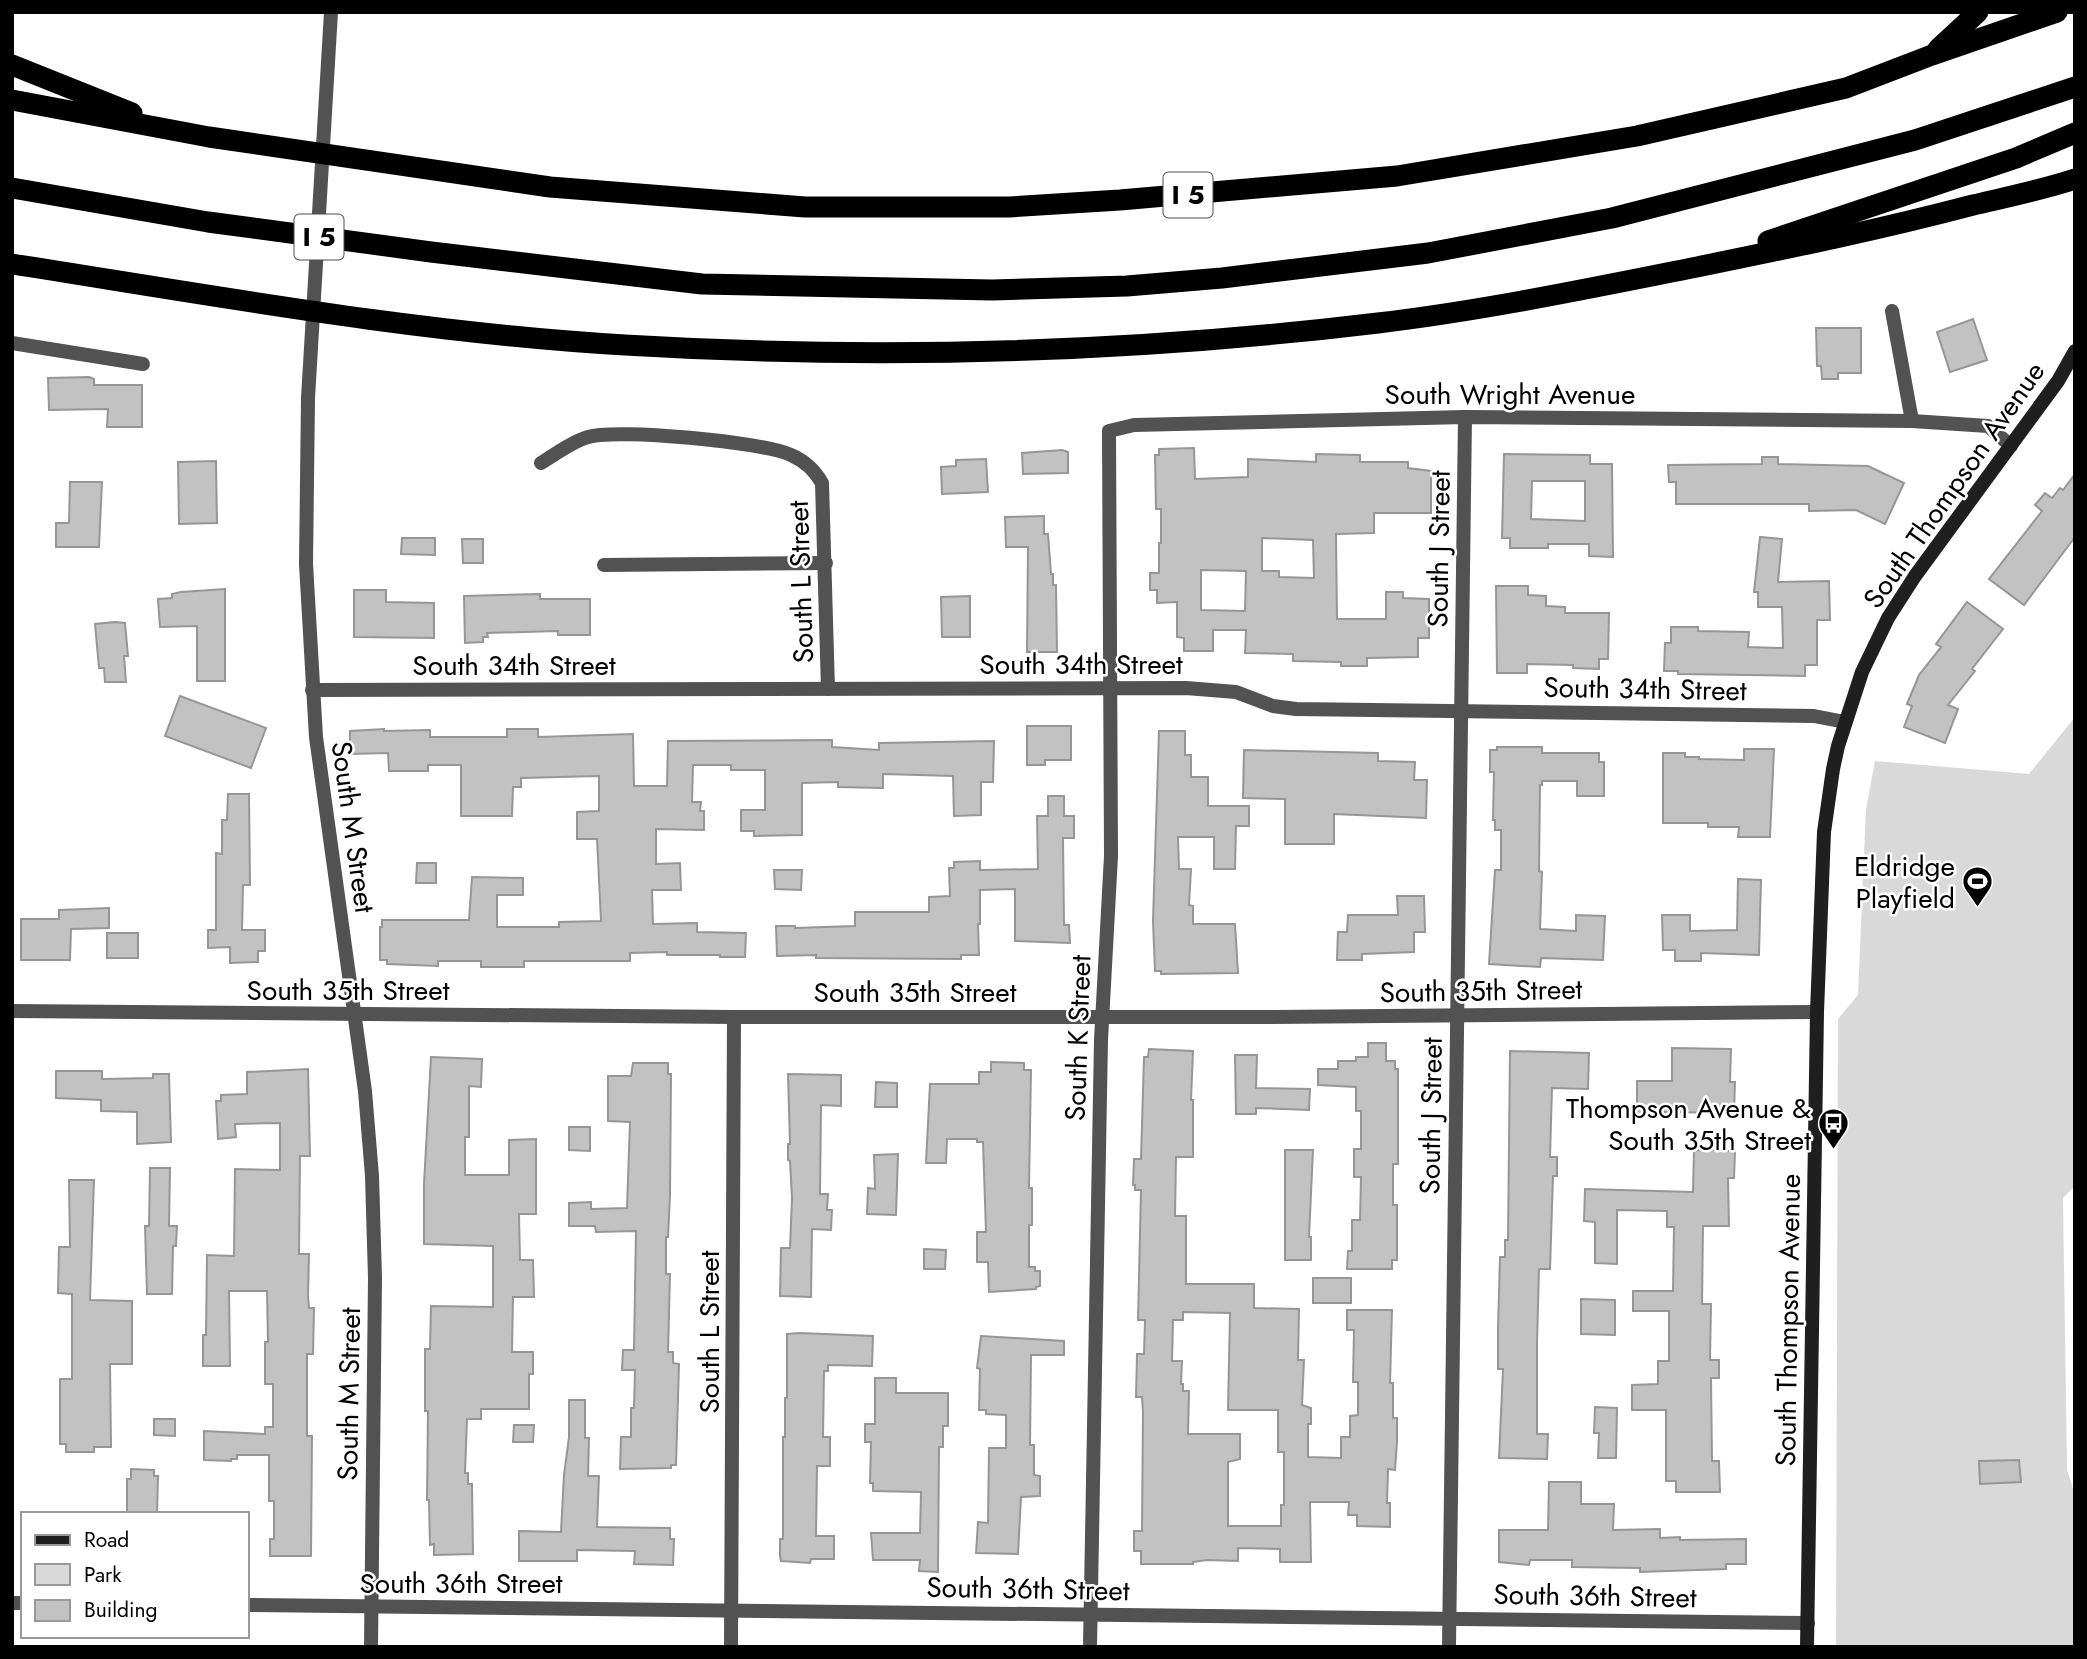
<svg xmlns="http://www.w3.org/2000/svg" width="2087" height="1659" font-family="Jost,sans-serif">
	<style>
		.green { fill: #d9d9d9 }
		.building { fill: #c2c2c2; stroke: #969696; stroke-width: 2; fill-rule: evenodd }
		.lines { fill: none; stroke-linecap: round; stroke-linejoin: round }
		.minor { stroke: #525252; stroke-width: 14 }
		.tertiary { stroke: #525252; stroke-width: 14 }
		.secondary { stroke: #1f1f1f; stroke-width: 14 }
		.motorway { stroke: #000; stroke-width: 21 }
		.labels { text-anchor: middle; dominant-baseline: central; stroke-width: 5; stroke-linejoin: round; paint-order: stroke }
		.shield { fill: #fff; stroke: #4c4c4c; stroke-width: 2 }
		.shield-label { font-size: 26px; font-weight: bold; fill: #000 }
		.street-label { font-size: 28px; fill: #000; stroke: #fff }
		.poi-label { font-size: 28px; fill: #000; stroke: #fff; text-anchor: end }
	</style>
	<rect width="100%" height="100%" fill="#fff"/>
	<path class="green" d="M2075,717v469l-12,12 4,272 8,24v153h-239l2,-628 20,-24 8,-186 9,-48 154,13z"/>
	<g class="building">
		<path d="M1973,319l14,41 -37,12 -13,-40z"/>
		<path d="M1816,328h45v45h-23v6h-16l-1,-13h-4z"/>
		<path d="M89,377l5,2v6h48v42h-35l1,-18 -59,1 -1,-32z"/>
		<path d="M1194,448l1,31 53,-2v-18l68,3v-8l44,1v7h48v6l23,3v42h-57v20l-38,1 1,85h49v-27h17v6l26,1v39h-11v19l-51,1v8h-26v-4l-48,-1v-7l-48,-1 1,-23h-33v21h-29v-13l-7,-1v-35l-20,1v-13h-7v-17h9v-30h2v-34h-5l-1,-54h4v-6zM1262,538l51,2 1,38 -35,-1v-6h-17zM1201,570l45,1 -1,40 -44,-1z"/>
		<path d="M1062,450l6,2v21l-45,1 -1,-21z"/>
		<path d="M1504,454l86,1v9h22l1,93 -24,-1v-12h-41v4h-38v-10h-8zM1532,481h53v40l-54,-2z"/>
		<path d="M1762,457h16v7l90,2 36,17 -19,41 -29,-14 -47,1v-7h-133v-22h-7l-1,-17 94,-1z"/>
		<path d="M986,459l2,33 -46,2 -1,-27 15,-1v-6z"/>
		<path d="M216,461l1,62 -38,1 -1,-62z"/>
		<path d="M2075,474v63l-51,68 -35,-26 53,-68 -7,-6 10,-12 7,5 8,-10 3,2z"/>
		<path d="M70,482h32l-3,65h-43v-24h13z"/>
		<path d="M1044,516v18h4l3,40h2v11h3l1,67h-30l1,-105h-22l-1,-30z"/>
		<path d="M1760,537l22,2 -4,43 51,-1 1,39h-13v45h-12v11l-127,-2v-3h-14l1,-28h6v-16h27v4l51,1 -1,15 35,1 -1,-41h-24v-15h-4z"/>
		<path d="M402,538h33v17l-34,-1z"/>
		<path d="M462,539h21v24h-20z"/>
		<path d="M1496,586h32v9l18,1v10l19,1v6h44l-1,46h-9v10l-26,-1v-3l-46,-1v9h-30z"/>
		<path d="M225,589v92h-28v-55l-37,1 -2,-28 14,-1v-4l9,-2z"/>
		<path d="M354,590h32v12l48,1v35l-80,-1z"/>
		<path d="M540,594v5h50v36h-32v-4l-71,2 1,4h-5v5l-18,1 -1,-47z"/>
		<path d="M970,596v41h-28l-1,-40z"/>
		<path d="M1967,602l36,27 -31,40 3,2 -27,34 10,4 -13,34 -41,-16 8,-21 -5,-2 12,-29 22,-28 -5,-3z"/>
		<path d="M115,622l10,1 3,33h-4l2,26h-21l-1,-14h-5l-4,-44z"/>
		<path d="M180,696l86,32 -15,40 -86,-32z"/>
		<path d="M1027,726h44v34h-26v5h-18z"/>
		<path d="M384,729v2l46,-1v7h77v-8h31v8l95,-3 1,52h33l1,-45 164,-1v7l47,3v-7l115,-2 -1,41h-12v33l-27,1 -1,-40 -70,-2v14l-45,-1v-5l-36,1v52l-48,1v-5h-13v-21h24v-40h-34v-5h-38l-1,37h9l-1,9h4v19l-48,-1v35l24,-1 1,27h-29l1,34 44,-1v9l49,1 -1,24h-25v-2h-53v-3l-37,1v8h-106v6h-43v-6h-43v5l-51,-2v-4h-7v-33h2v-7h87l3,-43 51,1v17h-26v32h62v-5l42,-1 -4,-82h-20v-27l22,-1v-35l-78,2v9h-8l-1,29h-51v-51h-33v6h-39l-1,-18 -38,1v-23z"/>
		<path d="M1159,731h26v24h6v22h17v29h41v20h-13l-1,43h-21v-32h-36l1,32h12l-2,36 4,1v18h42l3,49 -77,1v-3h-6l-2,-50z"/>
		<path d="M1497,747h45v6h57v9h5v34h-27v-15h-35v4h-2l-1,86 3,1 -2,57 36,2v-16l29,1 -2,44 -62,-2 -1,9 -51,-3 6,-94h6v-40h-6v-10h-2l1,-48h-4v-22h7z"/>
		<path d="M1744,749h30l-4,88h-32l1,-10h-31v-4h-45v-70h22v4h14v2l45,1z"/>
		<path d="M1244,750l134,3v8l37,1 -1,18h13l-1,38 -92,-4v30h-49v-45l-42,-1z"/>
		<path d="M228,794h21l1,91h-7l-1,45h23v21h-7v11l-28,1v-16l-22,1v-18h8v-77l6,1v-34h5z"/>
		<path d="M1048,796h16v20h10v22h-11l1,87h5l1,18 -55,-2v-52l-35,1v34h-2l1,31h-18v4l-145,-1v-3l-39,1 -1,-30h19v2l60,-2v-14h74v-15l21,-1 -1,-28h5v-6l26,-1v9l58,-1 -1,-53h11z"/>
		<path d="M417,863h19v20h-20z"/>
		<path d="M774,870h28l-1,20 -26,-1z"/>
		<path d="M1738,879l23,1 -2,75 -58,-2v8h-26v-11h-12l-1,-35h28v16l47,-1z"/>
		<path d="M1397,896h27l1,36h-11v20l-52,2v6h-25l1,-28h9l1,-17h50z"/>
		<path d="M109,908v20l-38,1 -1,31h-49v-41h38v-9z"/>
		<rect x="107" y="933" width="31" height="25"/>
		<path d="M1368,1043h18v18h9v8h3v95h-5v41h4v55h-5v9h-45l1,-18h4v-31h8l1,-43h-7v-28h7v-38h-5v-24l-38,-2v-16h20v-8h18v-4h12z"/>
		<path d="M1672,1048l59,1 -1,33h5l-1,31 -71,-1v4h-26v-35h35z"/>
		<path d="M1149,1049l44,2 -2,49h2v57h-17l-1,59h11v68h68v24l45,1 -1,51h6l-2,45 9,3v16h-3v33l33,1v-21h9v-21l8,-1v-33h-5l1,-52h-7v-20h45l-2,73h3v35h4v24l-2,28 -7,-1 -1,34h3v24l-33,-1v-11h-9l1,-13h-39l1,60h-31v-13l-42,-1v13l-31,-1 -14,2v2h-52v-13h-7v-20h8l1,-120 -1,-14h-6l1,-43h7l1,-34h-7l3,-130h-6v-5h-2l1,-26h7l3,-102h4zM1183,1312l47,1 -2,97h50v42h6v53h-3v21h-53v-64l12,-3v-25h-52l1,-43h-6v-7h-2l1,-23h-10l1,-41h10z"/>
		<path d="M1510,1051l79,2 -1,36 -36,-1 -2,69h7v19h-4l-3,93h-11l-2,74v91h11l-1,25 -48,-1 4,-89h-5v-41l2,-71h5v-17h3z"/>
		<path d="M1235,1055h22l-1,33 54,1 -1,21 -53,-2v6h-20z"/>
		<path d="M431,1057l51,2 -1,28 -12,-1v51h-4v38h44v-35l27,-1v75h-17l1,46h13l1,37h-21l-1,55h21v22h-4v35h-48v10h-14l-2,54h3v11h4l1,70 -39,1v-11l-4,1 -1,-45h-2l1,-89h-3v-62h5l1,-43 62,1v-61l-69,-2v-60z"/>
		<path d="M991,1062l33,1v7h7l-2,118h3v37h-3v42h6v4h5v15l-4,1v2l-47,3 -1,-30h-11v-30h9l-3,-90h-6v-3h-30l-1,24h-20l4,-79h49v-12h12z"/>
		<path d="M633,1063h35v11h3l-1,121 -2,42h-2v37h4l-2,78h5v11l6,1 -3,101h-5v3l-51,1 1,-32h10v-29h3l1,-38h-13l1,-20h11l2,-119 -40,1 -1,-6h-26v-23l22,-1v7l36,-1 3,-86 -22,-1v-45h23z"/>
		<path d="M308,1069l2,87h-10l-1,98h10l-1,42 1,12h5l-1,46h-6v82h5l-1,120h-41v-17h4v-38h-5v-46h-32v4h-6v2l-27,-1v-29l61,3v-7h8v-43h-8v-42h3l-1,-51h-38l1,75h-27v-31h3l1,-80 27,1 1,-87 45,1v-47l-45,1 1,13 -18,2 -2,-38h5v-6l26,-1v-22z"/>
		<path d="M56,1071h46v8l51,-1v-4h16l2,68 -34,2v-32l-36,-1v-11l-45,-2z"/>
		<path d="M788,1074l53,1v31l-20,-1 -1,89h8l-1,16h5l-1,20 -19,-1 -1,68 -31,-1 1,-48h9l2,-50 -2,-37 -2,-1v-16h2z"/>
		<path d="M876,1082l21,1v24h-22z"/>
		<path d="M569,1127h21v24l-21,-1z"/>
		<path d="M1285,1150h28l-4,87h2v23h-26z"/>
		<path d="M1694,1150l41,1 -1,27h-6l1,48h-26l-1,78h9l-1,56h9v18h-8l1,83h7l1,31h-44v-11h-10v-71h-34v-25l26,-1v-23h11v-50h-36v-20h40l1,-64h-7v-16l-50,-1v54l-22,-1v-41l-11,-1 1,-32 108,3z"/>
		<path d="M898,1154l-2,61 -29,-1 1,-26 7,1 -1,-34z"/>
		<path d="M150,1168h20l-1,58h8l-1,20h-3l-1,48h-25l-2,-68h4z"/>
		<path d="M69,1180h25l-4,120 42,1v63h-22l1,83h-17v5h-28v-8h-6v-65h12v-85l-14,-1 1,-46h11z"/>
		<path d="M924,1249l22,1 -1,19h-21z"/>
		<rect x="1313" y="1278" width="38" height="25"/>
		<path d="M1581,1299l34,1v35l-34,-1z"/>
		<path d="M800,1333l73,3 -1,30 -44,-1v6h-4l-1,66h7v29h-13l-1,70h18v23h-23l-1,4 -29,-2 -1,-5v-17h3v-102h2v-39h2v-64z"/>
		<path d="M981,1336l83,5v14h-33l-1,90h4v30l6,1v20l-19,1 -3,57 -42,-1 2,-31 10,1 1,-75h17v-33l-20,-1v-4h-7l1,-41 -3,-1z"/>
		<path d="M875,1378h21v15h52v33h-5v21h-4l-1,125 -19,-1 1,-11h-47l-2,-27h49l1,-41 -48,-1v-8h-3l1,-41h-6v-18h10z"/>
		<path d="M569,1400h16v38h4l-1,38h11l-2,51 73,1v11h4l-1,26 -39,-1 1,-13 -58,-1v11h-58v-30l42,1 3,-57 5,-38z"/>
		<path d="M1595,1407l22,1 -1,50h-18l1,-25h-5z"/>
		<path d="M154,1419h21v17l-21,-1z"/>
		<path d="M514,1425h20l-1,17h-20z"/>
		<path d="M2019,1460l2,22 -41,2 -1,-23z"/>
		<path d="M131,1469l23,1v6h4l-1,38h-30v-35h4z"/>
		<path d="M1549,1482h32v22h33l-1,26 47,-1v9l20,-1v3l66,-1v25h-20v5l-86,3v-4l-68,-1v-7h-42l-1,5 -30,-3v-32h49z"/>
	</g>
	<g class="lines">
		<g class="minor">
			<path d="M1892,311l20,110"/>
			<path d="M12,343l131,21"/>
			<path d="M541,463c15,-9 30,-21 47,-26 28,-9 176,5 203,18 14,6 23,14 31,28l6,206"/>
			<path d="M604,565l222,-2"/>
			<path d="M312,690l874,-2 50,4 37,14 23,3 518,7 31,6"/>
			<path d="M12,1011l722,6h539l544,-5"/>
			<path d="M12,1603h11"/>
			<path d="M247,1605l1561,18"/>
			<path d="M731,1647l3,-630"/>
			<path d="M1090,1647l11,-607 10,-184 -2,-425 25,-6 331,-8 447,4 76,5 23,20"/>
			<path d="M1449,1647l16,-1230"/>
		</g>
		<path class="tertiary" d="M331,12l-23,386 -2,166 10,173 49,354 7,85 3,102 -4,369"/>
		<path class="secondary" d="M1807,1647l10,-635 7,-180 9,-63 5,-23 24,-74 26,-54 27,-42 143,-195 17,-30"/>
		<g class="motorway">
			<path d="M1938,49l40,-37"/>
			<path d="M12,65l120,48"/>
			<path d="M12,100l197,37 341,50 255,20h204l111,-7 277,-24 240,-40 209,-48 86,-33 125,-43"/>
			<path d="M12,188l196,34 223,30 271,32 290,6 135,-4 95,-8 206,-25 184,-35 303,-78 160,-53"/>
			<path d="M1768,241l248,-83 59,-25"/>
			<path d="M12,264c204,32 407,69 613,81 250,15 504,8 753,-22 108,-13 213,-35 319,-56 93,-19 185,-38 276,-62 34,-8 69,-15 102,-26"/>
		</g>
	</g>
	<defs>
		<symbol id="stadium-pin" viewBox="-11 -11 22 30"><path d="M0 17L-7.5 6A9.5 9.5 0 1 1 7.5 6Z" fill="#000" stroke="#fff"/><path d="M0-5a6.5 5 0 1 0 0 10a6.5 5 0 1 0 0-10ZM-3.5-1.8h7v3.6h-7Z" fill="#fff"/></symbol>
		<symbol id="bus-pin" viewBox="-11 -11 22 30"><path d="M0 17L-7.5 6A9.5 9.5 0 1 1 7.5 6Z" fill="#000" stroke="#fff"/><path d="M-5-6H5V4H4V6H2V4H-2V6H-4V4H-5ZM-3.5-4V0h7V-4ZM-3.5 1.2v1.5H-2V1.2ZM2 1.2v1.5H3.5V1.2Z" fill="#fff"/></symbol>
	</defs>
	<g fill-rule="evenodd">
		<use href="#stadium-pin" x="1960" y="864" width="35" height="47"/>
		<use href="#bus-pin" x="1816" y="1106" width="35" height="47"/>
	</g>
	<g class="labels">
		<g class="shield">
			<rect x="1163.5" y="172.5" width="49" height="45" rx="5"/>
			<rect x="294.5" y="214.5" width="49" height="45" rx="5"/>
		</g>
		<g class="shield-label">
			<text x="1188" y="195">I 5</text>
			<text x="319" y="237">I 5</text>
		</g>
		<g class="street-label">
			<text x="1510" y="394">South Wright Avenue</text>
			<text transform="translate(1954 485) rotate(-55)">South Thompson Avenue</text>
			<text transform="translate(1439 549) rotate(-89)">South J Street</text>
			<text transform="translate(801 582) rotate(-92)">South L Street</text>
			<text x="1081" y="664">South 34th Street</text>
			<text x="514" y="665">South 34th Street</text>
			<text transform="translate(1645 689) rotate(1)">South 34th Street</text>
			<text transform="translate(353 827) rotate(82)">South M Street</text>
			<text x="348" y="990">South 35th Street</text>
			<text transform="translate(1481 991) rotate(-1)">South 35th Street</text>
			<text x="915" y="992">South 35th Street</text>
			<text transform="translate(1078 1038) rotate(-88)">South K Street</text>
			<text transform="translate(1431 1116) rotate(-89)">South J Street</text>
			<text transform="translate(1788 1320) rotate(-89)">South Thompson Avenue</text>
			<text transform="translate(709 1332) rotate(-90)">South L Street</text>
			<text transform="translate(349 1394) rotate(-89)">South M Street</text>
			<text x="461" y="1583">South 36th Street</text>
			<text transform="translate(1028 1589) rotate(1)">South 36th Street</text>
			<text transform="translate(1595 1596) rotate(1)">South 36th Street</text>
		</g>
		<g class="poi-label">
			<text x="1955" y="866">Eldridge<tspan x="1955" dy="32">Playfield</tspan></text>
			<text x="1811" y="1108">Thompson Avenue &amp;<tspan x="1811" dy="32">South 35th Street</tspan></text>
		</g>
	</g>
	<rect width="2087" height="1659" fill="none" stroke="#000000" stroke-width="28"/>
	<rect x="21" y="1512" width="228" height="126" fill="#ffffff" stroke="#999999" stroke-width="2"/>
	<rect x="35" y="1535" width="35" height="10" fill="#1f1f1f" stroke="#999999" stroke-width="2"/>
	<text x="84" y="1547" font-size="21" fill="#000000">Road</text>
	<rect x="35" y="1564" width="35" height="21" fill="#d9d9d9" stroke="#999999" stroke-width="2"/>
	<text x="84" y="1582" font-size="21" fill="#000000">Park</text>
	<rect x="35" y="1600" width="35" height="21" fill="#c2c2c2" stroke="#999999" stroke-width="2"/>
	<text x="84" y="1617" font-size="21" fill="#000000">Building</text>
</svg>
